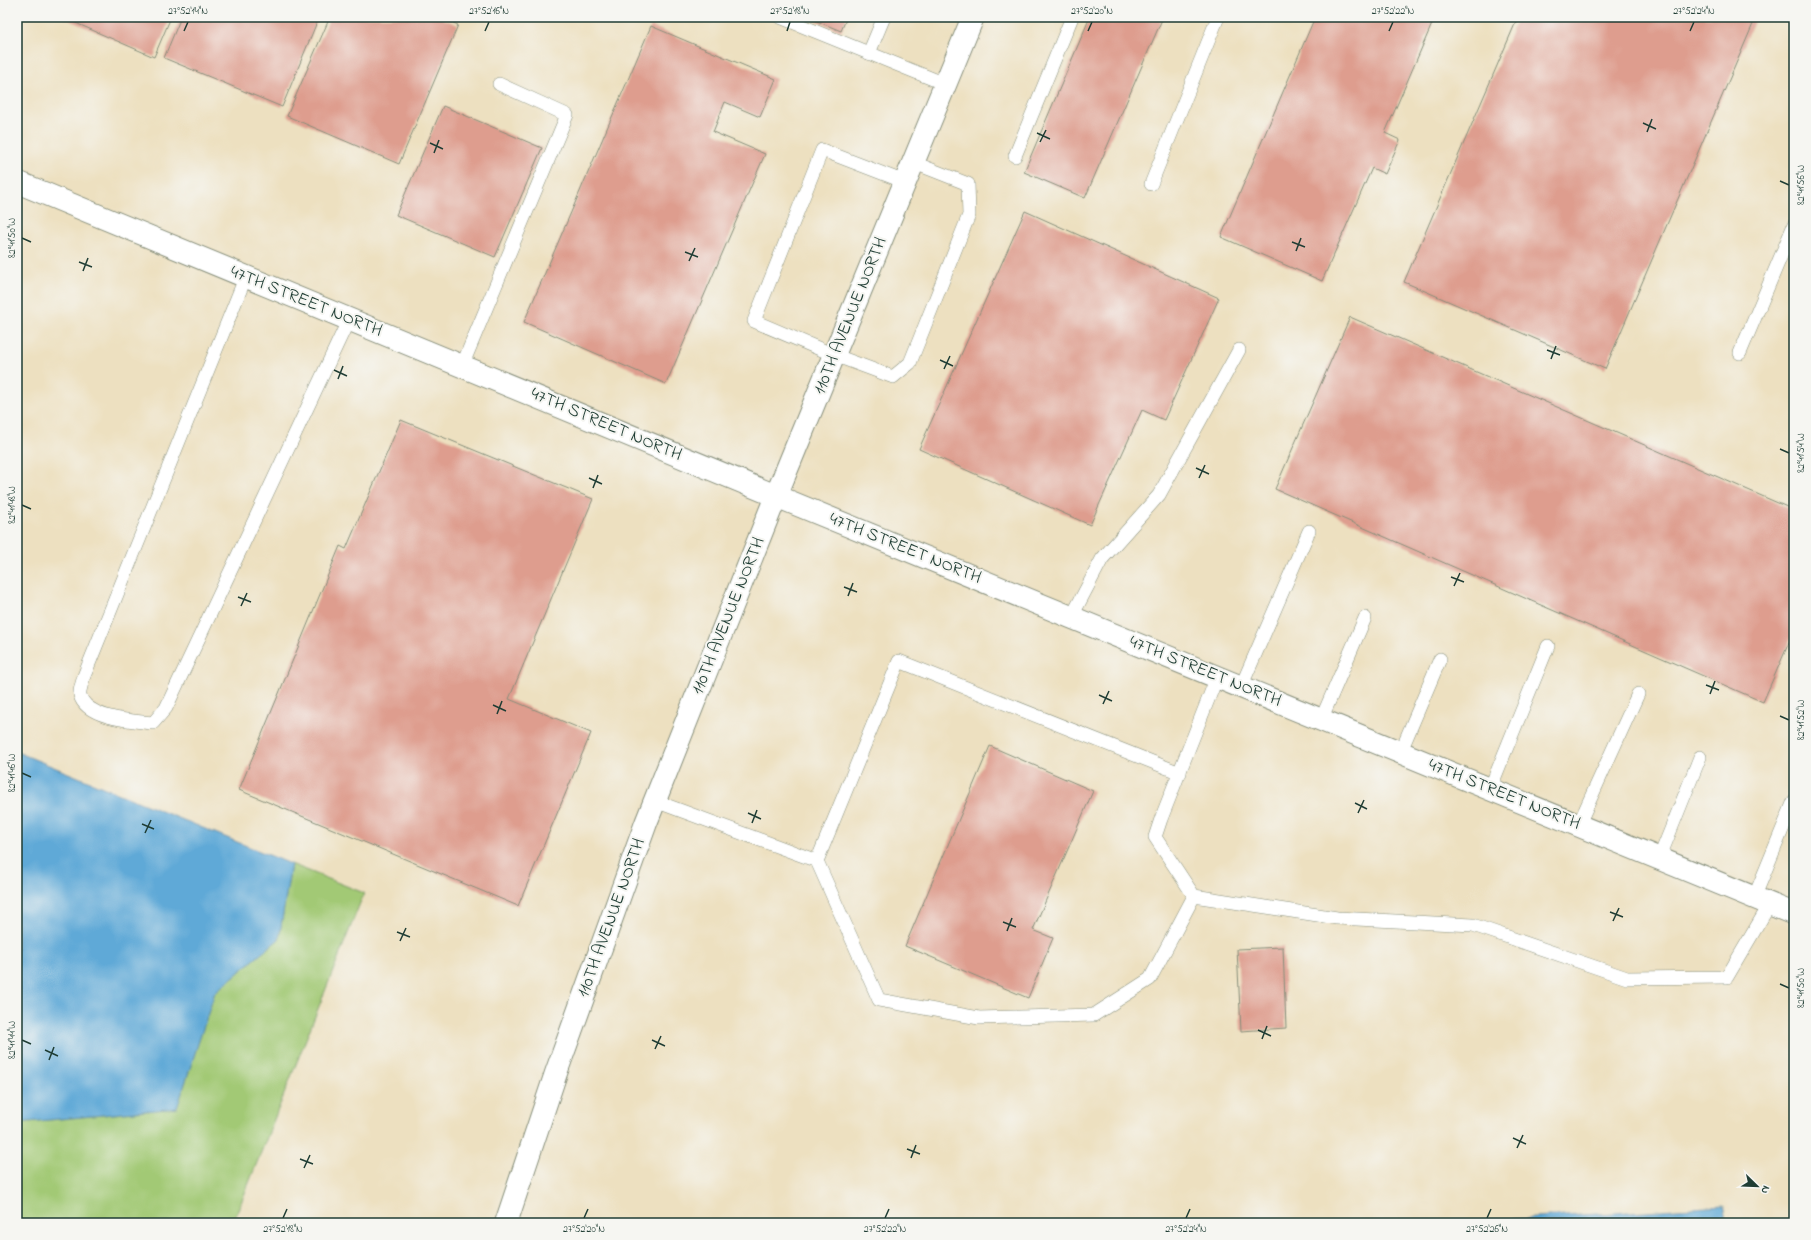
<svg xmlns="http://www.w3.org/2000/svg" width="1811" height="1240" font-family="'Indie Flower',sans-serif">
	<style>
		.green { fill: #a2c974; stroke: #608354 }
		.water { fill: #5fa9d7; stroke: #3f7386 }
		.building { fill: #de9d8e }
		.lines { fill: none; stroke-linecap: round; stroke-linejoin: round }
		.service-casing { stroke: #868e7a; stroke-width: 14 }
		.minor-casing { stroke: #868e7a; stroke-width: 24 }
		.tertiary-casing { stroke: #868e7a; stroke-width: 24 }
		.service { stroke: #fff; stroke-width: 13 }
		.minor { stroke: #fff; stroke-width: 22 }
		.tertiary { stroke: #fff; stroke-width: 22 }
		.ticks { fill: none; stroke: #1f3d34; stroke-width: 1.5 }
		.labels { text-anchor: middle; dominant-baseline: central; stroke-width: 4; stroke-linejoin: round; paint-order: stroke }
		.street-label { font-size: 18px; fill: #1f3d34; stroke: #f6f6f2 }
		.neatline { fill: none; stroke: #1f3d34; stroke-width: 1.5 }
		.ticks-label { font-size: 10px; text-anchor: middle; fill: #1f3d34 }
	</style>
	<rect width="100%" height="100%" fill="#f6f6f2"/>
	<filter id="ink" filterUnits="userSpaceOnUse"><feTurbulence type="fractalNoise" baseFrequency=".025" numOctaves="2"/><feDisplacementMap in="SourceGraphic" scale="8" xChannelSelector="R" yChannelSelector="G"/><feConvolveMatrix kernelMatrix="1 2 1 2 8 2 1 2 1" color-interpolation-filters="sRGB"/></filter>
	<filter id="wash" filterUnits="userSpaceOnUse"><feTurbulence type="fractalNoise" baseFrequency=".012" numOctaves="4" result="noise"/><feDisplacementMap in="SourceGraphic" scale="16" xChannelSelector="R" yChannelSelector="G"/><feGaussianBlur stdDeviation="0.9" result="paint"/><feColorMatrix in="noise" values="0 0 0 0 0 0 0 0 0 0 0 0 0 0 0 0 0 1.4 0 .05"/><feComposite in="paint" operator="in"/></filter>
	<g filter="url(#wash)">
		<rect width="100%" height="100%" fill="#ede0c0"/>
		<path class="green" d="M291,864l73,29 -131,330h-216v-100l160,-15 38,-116 64,-53z"/>
		<g class="water">
			<path d="M17,752l274,112 -12,75 -64,53 -38,116 -160,15z"/>
			<path d="M1724,1206l2,17h-270z"/>
		</g>
		<g id="blocks">
			<g class="building">
				<path d="M62,17h109l-17,40z"/>
				<path d="M181,17h138l-37,90 -118,-49z"/>
				<path d="M330,17h109l19,8 -59,139 -112,-48z"/>
				<path d="M807,17h40l-6,14z"/>
				<path d="M1090,17h73l-78,181 -61,-26z"/>
				<path d="M1315,17h120l-50,116 15,7 -15,34 -13,-6 -50,113 -101,-44z"/>
				<path d="M1518,17h238l-151,352 -201,-87z"/>
				<path d="M651,26l125,53 -16,38 -35,-15 -12,30 52,22 -99,230 -142,-62z"/>
				<path d="M443,106l99,42 -47,109 -99,-42z"/>
				<path d="M1025,211l194,87 -55,122 -22,-10 -52,115 -171,-76z"/>
				<path d="M1350,317l444,193v121l-31,71 -488,-213z"/>
				<path d="M401,420l192,79 -84,200 82,34 -73,173 -279,-116 101,-244 6,3z"/>
				<path d="M1794,679v16l-6,-3z"/>
				<path d="M990,746l103,45 -60,139 20,8 -25,60 -123,-52z"/>
				<path d="M1283,947l3,81 -45,3 -4,-82z"/>
			</g>
		</g>
	</g>
	<g filter="url(#ink)">
		<use href="#blocks" fill-opacity="0" stroke="#868e7a" stroke-width="1"/>
		<g class="lines">
			<defs>
				<g id="service">
					<path d="M780,17l165,67"/>
					<path d="M869,53l15,-36"/>
					<path d="M1015,156l57,-139"/>
					<path d="M905,182l-83,-32 -68,171 80,34 59,22 17,-14 59,-148 -1,-31 -56,-22"/>
					<path d="M1151,184l67,-167"/>
					<path d="M246,276l-162,400c-1,5 -5,14 -4,19 6,24 54,26 73,28l13,-15 183,-389"/>
					<path d="M1740,353l54,-128"/>
					<path d="M462,366l105,-251 -68,-31"/>
					<path d="M1071,618l31,-59 57,-64 80,-145"/>
					<path d="M1217,677l-56,142 -6,18 39,59 143,22 136,7 154,53 100,-1 43,-73"/>
					<path d="M1241,687l68,-156"/>
					<path d="M1321,720l44,-102"/>
					<path d="M1400,753l40,-94"/>
					<path d="M1490,789l58,-143"/>
					<path d="M655,801l162,60 82,-200 281,112"/>
					<path d="M1578,826l60,-132"/>
					<path d="M1659,859l41,-102"/>
					<path d="M817,861l62,139 100,18 115,-3 56,-36 44,-83"/>
					<path d="M1754,898l40,-97"/>
				</g>
				<path id="minor" d="M17,182l759,314 1018,418"/>
				<path id="tertiary" d="M506,1223l50,-150 90,-250 130,-327 197,-479"/>
			</defs>
			<use href="#service" class="service-casing"/>
			<use href="#minor" class="minor-casing"/>
			<use href="#tertiary" class="tertiary-casing"/>
			<use href="#service" class="service"/>
			<use href="#minor" class="minor"/>
			<use href="#tertiary" class="tertiary"/>
		</g>
	</g>
	<path class="ticks" d="M184,31l4,-9M485,31l4,-9M787,31l3,-9M1088,31l4,-9M1389,31l4,-9M1690,31l4,-9M1643,123l13,6M1647,132l5,-13M1037,133l13,6M1040,142l6,-12M430,143l13,6M434,153l5,-13M1780,181l9,4M22,238l9,4M1292,242l13,5M1296,251l5,-13M685,252l13,5M689,261l6,-13M79,262l13,5M83,271l5,-13M1547,350l13,5M1551,359l5,-13M940,360l13,6M944,369l6,-13M334,370l13,6M338,379l5,-13M1780,449l9,4M1196,468l13,6M589,478l13,6M1199,478l6,-13M593,488l5,-13M22,505l9,4M1451,577l13,5M1454,586l6,-13M844,587l13,5M848,596l5,-13M238,597l13,5M241,606l6,-13M1706,685l13,5M1710,694l5,-13M1099,695l13,6M1103,704l6,-13M493,705l13,6M497,714l5,-13M1780,716l9,4M22,773l9,4M1355,803l12,6M748,813l13,6M1358,813l6,-13M752,823l5,-13M142,824l12,5M145,833l6,-13M1610,912l13,5M1613,921l6,-13M1003,922l13,5M1007,931l5,-13M397,932l13,5M400,941l6,-13M1780,984l9,4M1258,1030l13,6M1262,1039l5,-13M22,1040l9,4M652,1040l13,6M655,1049l6,-13M45,1050l13,6M49,1060l5,-13M1513,1138l13,6M1517,1148l6,-13M907,1149l13,5M911,1158l5,-13M300,1159l13,5M304,1168l6,-13M283,1218l4,-9M584,1218l4,-9M885,1218l4,-9M1186,1218l4,-9M1487,1218l4,-9"/>
	<g class="labels">
		<g class="street-label">
			<text transform="translate(306 302) rotate(22)">47TH STREET NORTH</text>
			<text transform="translate(851 316) rotate(-68)">110TH AVENUE NORTH</text>
			<text transform="translate(606 425) rotate(23)">47TH STREET NORTH</text>
			<text transform="translate(905 549) rotate(22)">47TH STREET NORTH</text>
			<text transform="translate(729 616) rotate(-68)">110TH AVENUE NORTH</text>
			<text transform="translate(1205 672) rotate(22)">47TH STREET NORTH</text>
			<text transform="translate(1504 795) rotate(22)">47TH STREET NORTH</text>
			<text transform="translate(612 918) rotate(-70)">110TH AVENUE NORTH</text>
		</g>
	</g>
	<rect width="1811" height="1240" fill="none" stroke="#f6f6f2" stroke-width="44"/>
	<g transform="translate(1757 1186) rotate(113)" stroke="#f6f6f2" stroke-width="3" paint-order="stroke">
	<path d="M0-3L7 15L0 10L-7 15Z" fill="#1f3d34"/>
	<text y="-6" font-size="11" font-weight="bold" text-anchor="middle" fill="#1f3d34">N</text>
	</g>
	<rect x="22" y="22" width="1767" height="1196" class="neatline"/>
	<g class="ticks-label">
		<text x="188" y="14">27°52'14"N</text>
		<text x="489" y="14">27°52'16"N</text>
		<text x="790" y="14">27°52'18"N</text>
		<text x="1092" y="14">27°52'20"N</text>
		<text x="1393" y="14">27°52'22"N</text>
		<text x="1694" y="14">27°52'24"N</text>
		<text transform="translate(1800 185) rotate(-90)" y="4">82°41'56"W</text>
		<text transform="translate(11 238) rotate(-90)" y="4">82°41'50"W</text>
		<text transform="translate(1800 453) rotate(-90)" y="4">82°41'54"W</text>
		<text transform="translate(11 505) rotate(-90)" y="4">82°41'48"W</text>
		<text transform="translate(1800 720) rotate(-90)" y="4">82°41'52"W</text>
		<text transform="translate(11 773) rotate(-90)" y="4">82°41'46"W</text>
		<text transform="translate(1800 988) rotate(-90)" y="4">82°41'50"W</text>
		<text transform="translate(11 1040) rotate(-90)" y="4">82°41'44"W</text>
		<text x="283" y="1232">27°52'18"N</text>
		<text x="584" y="1232">27°52'20"N</text>
		<text x="885" y="1232">27°52'22"N</text>
		<text x="1186" y="1232">27°52'24"N</text>
		<text x="1487" y="1232">27°52'26"N</text>
	</g>
</svg>
